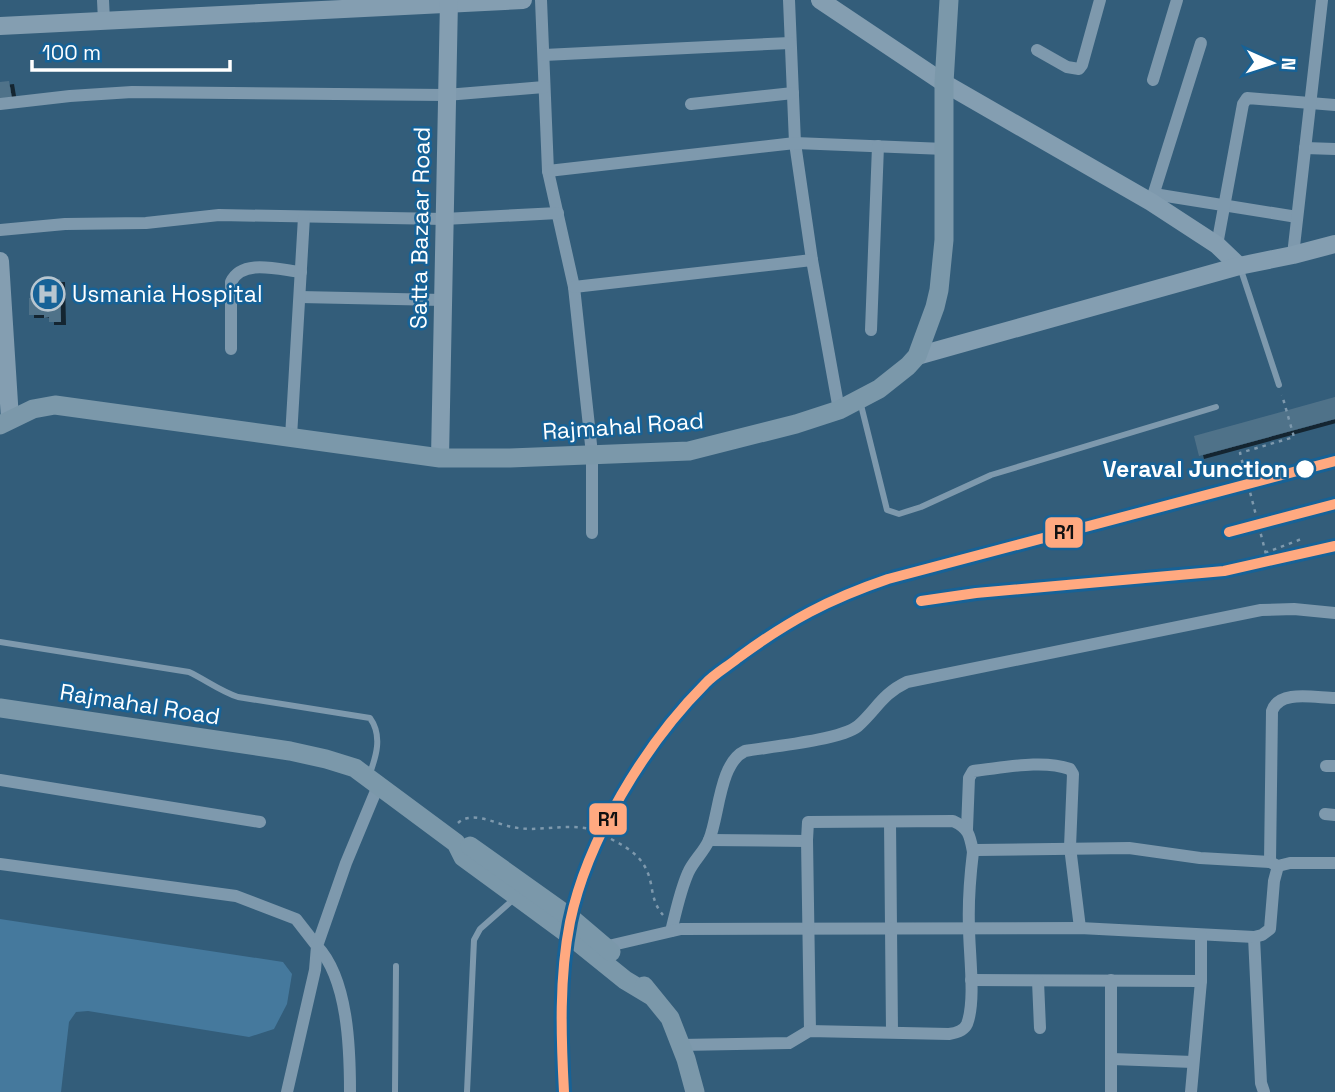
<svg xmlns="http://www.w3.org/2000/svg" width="1335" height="1092" font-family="'Space Grotesk',sans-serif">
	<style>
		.water { fill: #45799d }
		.building { fill: #507289; filter: url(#shadow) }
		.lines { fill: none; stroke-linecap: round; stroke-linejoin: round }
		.path { stroke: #7e99ad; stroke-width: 2.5; stroke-dasharray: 3.5 5; stroke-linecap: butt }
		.lane { stroke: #7e99ad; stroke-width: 6 }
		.street { stroke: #7e99ad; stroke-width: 12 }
		.secondary { stroke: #849eb1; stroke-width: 18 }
		.primary { stroke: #7b98aa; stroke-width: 19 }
		.rail-1-casing { stroke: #166297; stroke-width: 16 }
		.rail-1 { stroke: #ffa980; stroke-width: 10 }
		.stop-dot { fill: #fff; stroke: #166297; stroke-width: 2.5 }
		.labels { text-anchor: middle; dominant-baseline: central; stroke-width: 5; stroke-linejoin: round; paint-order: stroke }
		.street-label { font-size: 23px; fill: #fff; stroke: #166297 }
		.poi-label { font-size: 23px; fill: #fff; stroke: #166297; text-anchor: start }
		.stop-label { font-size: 23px; font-weight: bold; fill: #fff; stroke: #166297; text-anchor: end }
		.line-badge { stroke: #166297; stroke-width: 2.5 }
		.pale-badge-label { font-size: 19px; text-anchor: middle; font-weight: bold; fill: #111 }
	</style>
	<defs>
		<filter id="shadow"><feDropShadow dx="5" dy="3" stdDeviation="0" flood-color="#0009"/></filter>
	</defs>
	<rect width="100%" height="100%" fill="#335d7a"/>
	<path class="water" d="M0,919l283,43 9,12 -5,30 -13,25 -25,8 -161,-26 -12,1 -7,10 -8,70h-61z"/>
	<g class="building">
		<path d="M9,81l3,18 -12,1v-18z"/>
		<path d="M44,279h16l1,43h-12v-5l-5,1v-3h-15v-17h9v-8h6z"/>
		<path d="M1335,397v22l-136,37 -5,-20z"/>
	</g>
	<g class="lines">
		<g class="path">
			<path d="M1249,489l40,-11"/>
			<path d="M1265,553l39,-15"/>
			<path d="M1268,562l-28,-109 54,-16 -12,-42"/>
			<path d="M458,823c14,-13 38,1 54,4 27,6 52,-5 83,3"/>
			<path d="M611,839c21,11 35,20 40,45 2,12 4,22 12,31"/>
		</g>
		<g class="lane">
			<path d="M1240,267l39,118"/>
			<path d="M860,401l27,109 12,4 22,-7 70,-32 225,-68"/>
			<path d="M0,642l189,30c17,8 31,19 49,25l132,21c13,18 6,39 -1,58"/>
			<path d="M395,1092l1,-126"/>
			<path d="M467,1092l7,-152 6,-11 35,-31"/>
		</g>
		<g class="street">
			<path d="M103,0l1,21"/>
			<path d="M541,0l7,171 26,116 18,167v79"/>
			<path d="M789,0l6,143 17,117 27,150"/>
			<path d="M1037,50l30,17 12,2 3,-4 18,-65"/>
			<path d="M544,55l246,-12"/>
			<path d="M1153,80l24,-80"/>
			<path d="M0,104l70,-8 62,-4 314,3 98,-8"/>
			<path d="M691,104l102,-11"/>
			<path d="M1305,148l30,1"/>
			<path d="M548,171l247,-28 150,6"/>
			<path d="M1154,194l143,23"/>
			<path d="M1151,202l50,-159"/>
			<path d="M0,230l65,-6 81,-1 73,-8 225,4 114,-6"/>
			<path d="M1217,245l26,-141 4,-6 88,7"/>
			<path d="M1293,255l29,-255"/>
			<path d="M574,287l238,-27"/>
			<path d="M300,297l143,3"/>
			<path d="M871,330l7,-184"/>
			<path d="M231,349v-67c11,-24 49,-12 70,-10"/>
			<path d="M291,437l13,-220"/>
			<path d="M1326,766h9"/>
			<path d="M0,780l260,42"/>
			<path d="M1325,814l10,1"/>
			<path d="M890,822l2,210"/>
			<path d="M967,829l2,-51 4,-7c30,-3 69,-12 97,-2l3,5 -3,73 10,81"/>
			<path d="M709,840l98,1"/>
			<path d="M1270,862l2,-151c7,-22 44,-13 63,-13"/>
			<path d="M0,864l236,32 60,23 21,27 -2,24 -28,122"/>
			<path d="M671,931c5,-19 9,-40 17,-58 5,-12 16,-21 21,-33 10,-23 10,-77 36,-89 24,-4 96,-11 113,-25 19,-17 24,-32 49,-44l354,-72 33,-1 41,4"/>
			<path d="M1254,937l7,146 3,9"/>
			<path d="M604,947l77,-18 399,-1 174,9 8,-2 8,-6 4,-48 4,-15"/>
			<path d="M971,980l230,1"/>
			<path d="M1111,980v112"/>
			<path d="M1038,981l2,47"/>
			<path d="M810,1031l-3,-191 1,-18 145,-1c16,7 17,15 20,31"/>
			<path d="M680,1045l109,-2 20,-12 140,3c7,-1 15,-3 18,-10 9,-23 2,-71 2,-97 -1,-25 1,-50 4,-75l4,-2 152,-2 71,10 70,4 8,4 12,-3h45"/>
			<path d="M1112,1059l81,3"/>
			<path d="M350,1092c0,-44 -2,-113 -33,-146l29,-83 32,-77"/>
			<path d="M1191,1092l10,-111v-46"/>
		</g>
		<g class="secondary">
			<path d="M820,0l124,83 207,119 66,43 22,21"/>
			<path d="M0,26l523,-26"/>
			<path d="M0,261l10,158"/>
			<path d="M917,356l322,-90 54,-11 42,-11"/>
			<path d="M440,458l9,-458"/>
		</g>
		<g class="primary">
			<path d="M0,425l33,-16 22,-4 385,53h70l179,-7 107,-27 43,-14 40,-21 29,-23 9,-10 18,-49 4,-17 5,-50v-157l5,-83"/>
			<path d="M0,708l290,43 36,8 29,9 101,75 7,14 105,77 57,46 25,15"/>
			<path d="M470,846l101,72 40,34"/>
			<path d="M644,986l26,32 16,41 9,33"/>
		</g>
		<defs>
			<g id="rail-1">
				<path d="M1229,532l106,-28"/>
				<path d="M921,601l55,-8 248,-22 111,-25"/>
				<path d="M564,1092c-3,-56 -5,-114 6,-170 17,-82 75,-178 135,-238 9,-10 22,-17 33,-26 50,-37 91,-59 150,-79l447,-118"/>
			</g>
		</defs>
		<use href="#rail-1" class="rail-1-casing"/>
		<use href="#rail-1" class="rail-1"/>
	</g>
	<defs>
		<symbol id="hospital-ring" viewBox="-11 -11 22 22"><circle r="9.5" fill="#166297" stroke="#b8c6d0" stroke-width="1.5"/><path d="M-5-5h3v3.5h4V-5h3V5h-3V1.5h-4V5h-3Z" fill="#b8c6d0"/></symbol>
	</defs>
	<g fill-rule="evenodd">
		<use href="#hospital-ring" x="29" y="275" width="38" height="38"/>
	</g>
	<circle class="stop-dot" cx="1305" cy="469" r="10"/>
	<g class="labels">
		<g class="street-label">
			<text transform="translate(420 228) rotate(-89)">Satta Bazaar Road</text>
			<text transform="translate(623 426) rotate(-4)">Rajmahal Road</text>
			<text transform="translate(140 704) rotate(9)">Rajmahal Road</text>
		</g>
		<g class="poi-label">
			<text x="72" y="294">Usmania Hospital</text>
		</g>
		<g class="stop-label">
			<text x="1288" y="469">Veraval Junction</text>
		</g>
	</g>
	<g class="line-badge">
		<rect x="1044" y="516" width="40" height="33" rx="7" fill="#ffa980"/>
		<rect x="588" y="802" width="40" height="34" rx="7" fill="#ffa980"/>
	</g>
	<g class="pale-badge-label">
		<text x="1064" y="539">R1</text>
		<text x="608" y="826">R1</text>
	</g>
	<g transform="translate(1272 63) rotate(93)" stroke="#166297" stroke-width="5" paint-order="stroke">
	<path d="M0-5L12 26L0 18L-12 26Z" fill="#ffffff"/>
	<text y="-10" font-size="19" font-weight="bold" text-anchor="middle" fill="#ffffff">N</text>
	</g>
	<path d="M32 60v10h198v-10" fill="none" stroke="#ffffff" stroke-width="3.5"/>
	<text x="42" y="60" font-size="21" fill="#ffffff" stroke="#166297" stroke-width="5" paint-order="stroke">100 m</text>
</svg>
